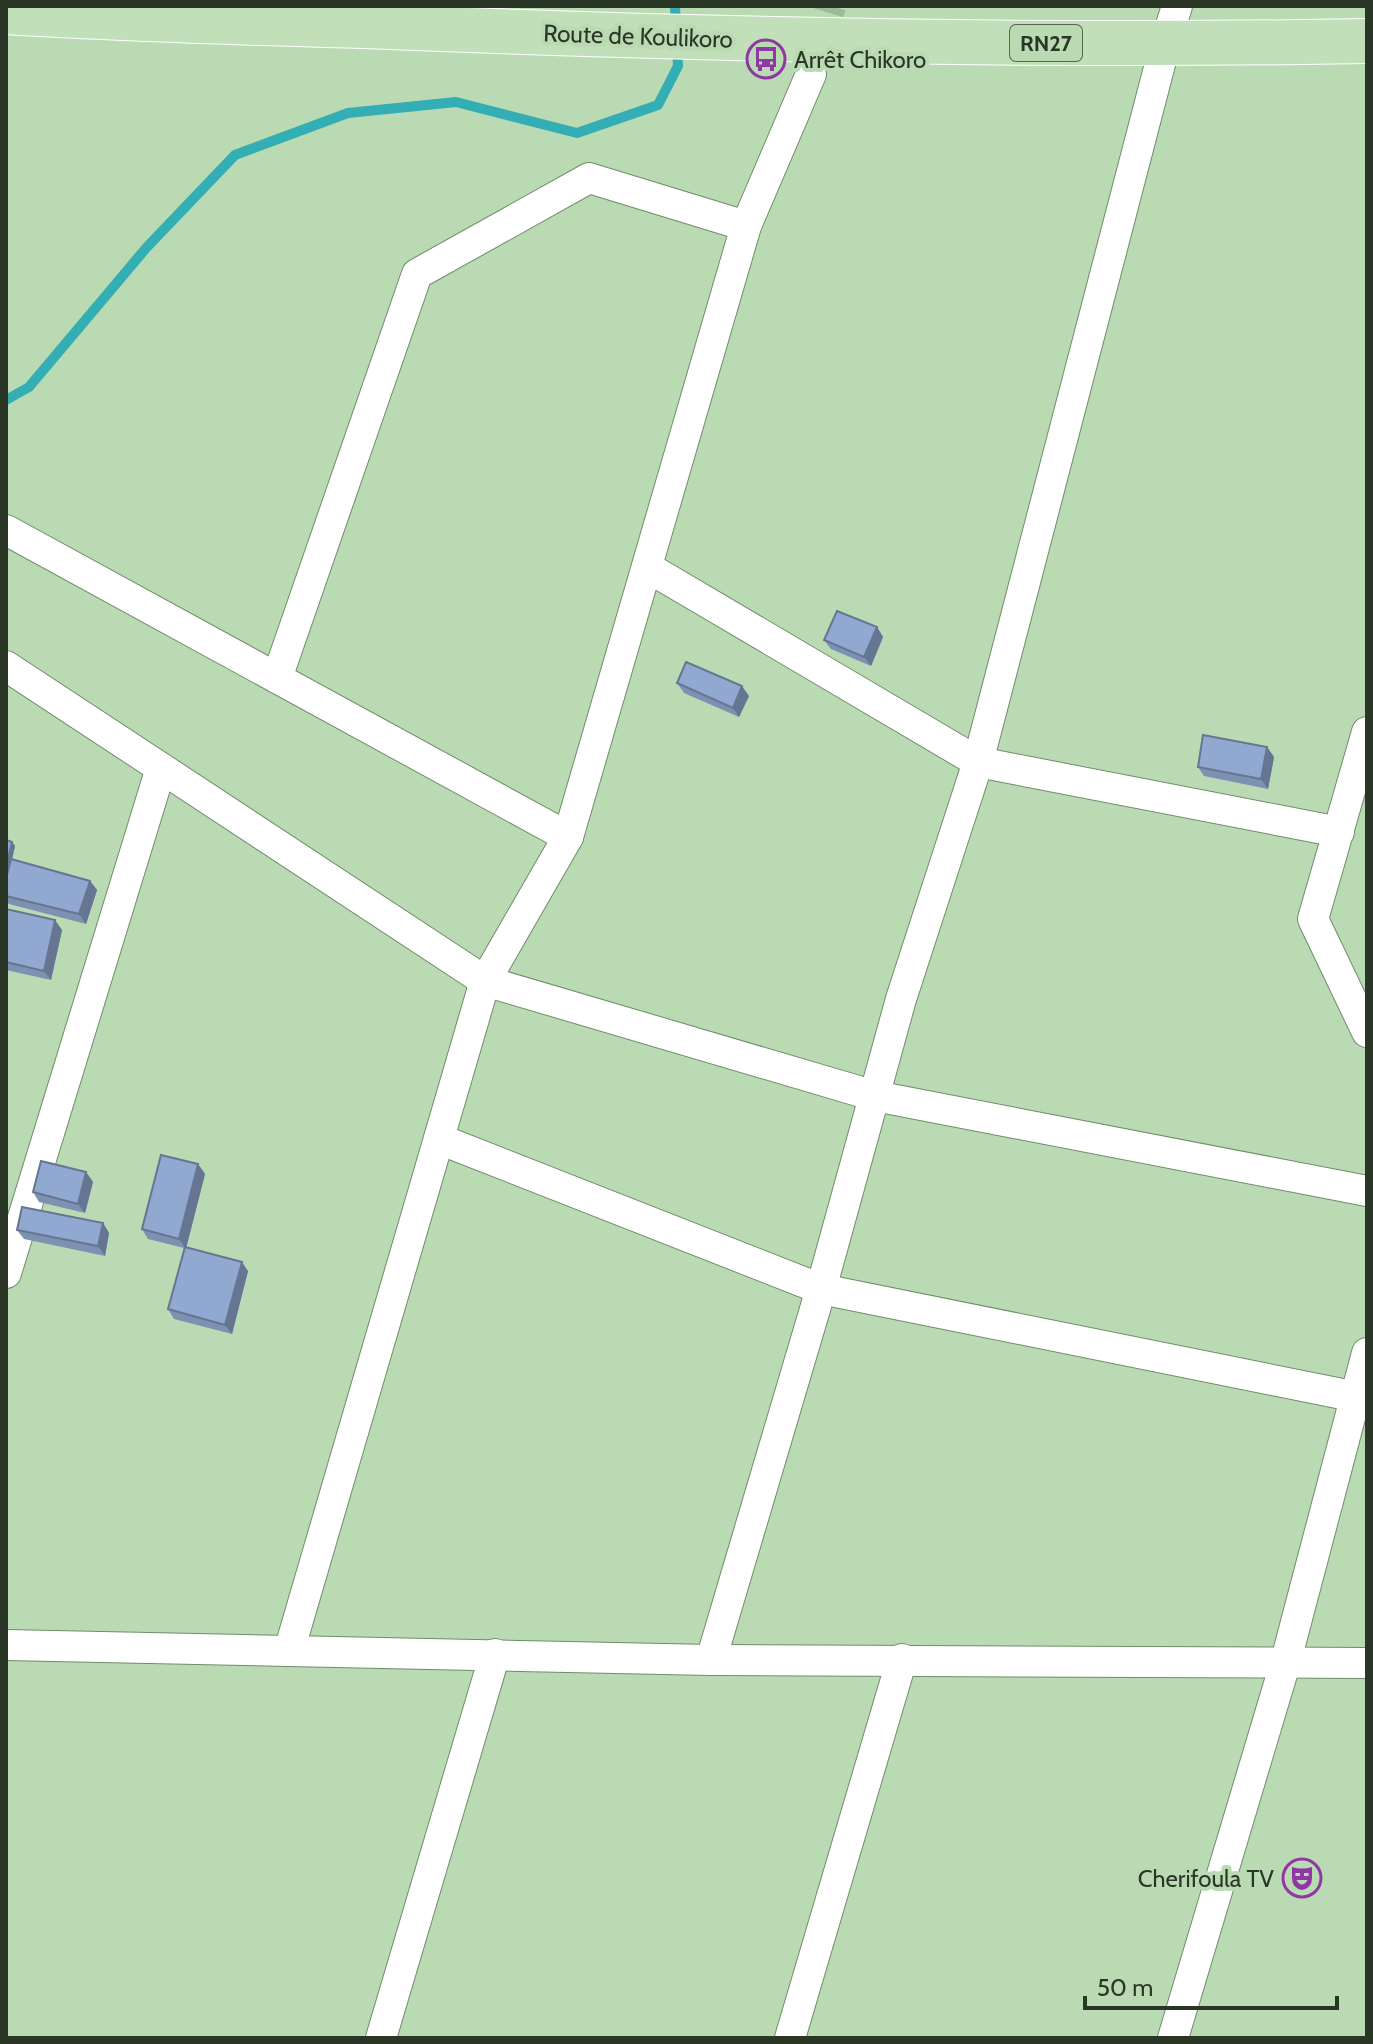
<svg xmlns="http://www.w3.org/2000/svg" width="1373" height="2044" font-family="Cabin,sans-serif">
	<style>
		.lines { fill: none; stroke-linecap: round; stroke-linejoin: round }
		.stream { stroke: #33aeb4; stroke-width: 10 }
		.street-tunnel { stroke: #9db997; stroke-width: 30; stroke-dasharray: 30 15; stroke-linecap: butt }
		.street-casing { stroke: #6f8d69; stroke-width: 32 }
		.primary-casing { stroke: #fff; stroke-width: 46 }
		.street { stroke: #fff; stroke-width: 30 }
		.primary { stroke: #c1e0ba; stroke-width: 44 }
		.wall { fill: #7d91b3 }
		.shaded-wall { fill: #667692 }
		.building { fill: #91a9d0; stroke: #667692; stroke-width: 2 }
		.labels { text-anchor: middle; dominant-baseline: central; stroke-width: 8; stroke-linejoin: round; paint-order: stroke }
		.shield { fill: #badab3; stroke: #556851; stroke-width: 2 }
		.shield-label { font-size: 22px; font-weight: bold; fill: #2a3727 }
		.street-label { font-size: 24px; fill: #2a3727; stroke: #badab3 }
		.poi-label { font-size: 24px; fill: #2a3727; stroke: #badab3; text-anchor: start }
	</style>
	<rect width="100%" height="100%" fill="#badab3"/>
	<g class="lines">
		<g class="stream">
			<path d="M675,6l1,22"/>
			<path d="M6,400l23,-13 118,-140 88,-92 113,-42 108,-11 121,31 81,-28 20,-39 -1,-18"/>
		</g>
		<path class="street-tunnel" d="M816,56l15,-50"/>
		<defs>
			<g id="street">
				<path d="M6,530l562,307"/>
				<path d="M647,567l331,195 361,70"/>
				<path d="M6,666l479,315 390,115 492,95"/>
				<path d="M277,678l140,-404 172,-96 157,48"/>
				<path d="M1367,732l-54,187 54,113"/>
				<path d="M439,1139l382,150 546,110"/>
				<path d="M6,1273l155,-505"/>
				<path d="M6,1645l705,15 656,3"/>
				<path d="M289,1651l196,-670 83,-144 178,-611 65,-152"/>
				<path d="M711,1660l110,-371 80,-290 77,-237 187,-717 12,-39"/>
				<path d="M381,2038l114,-384"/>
				<path d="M790,2038l112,-379"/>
				<path d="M1173,2038l112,-374 82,-311"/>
			</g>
			<path id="primary" d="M6,12c127,8 255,11 383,15 326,13 652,20 978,14"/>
		</defs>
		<use href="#street" class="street-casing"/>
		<use href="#primary" class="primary-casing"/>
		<use href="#street" class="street"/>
		<use href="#primary" class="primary"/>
	</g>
	<g class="wall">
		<path d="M877,627l6,10 -12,29 -40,-17 -7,-9z"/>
		<path d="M677,683l72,13 -10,21 -55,-24z"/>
		<path d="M1267,747l7,10 -6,32 -64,-13 -6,-9z"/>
		<path d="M6,840l6,2 3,4 -3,13 78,22 7,9 -11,34 -77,-20 -3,-3z"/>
		<path d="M6,909l56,21 -11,50 -45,-10z"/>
		<path d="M198,1164l7,10 -19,73 62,24 -16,63 -58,-15 -6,-10 16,-61 -36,-9 -6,-10z"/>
		<path d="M86,1172l7,10 -8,31 -46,-11 -6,-10z"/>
		<path d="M103,1223l6,10 -4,23 -81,-17 -7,-9z"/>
	</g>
	<g class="shaded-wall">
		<path d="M877,627l6,10 -12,29 -7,-9z"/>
		<path d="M742,686l7,10 -10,21 -6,-9z"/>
		<path d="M1267,747l7,10 -6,32 -7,-10z"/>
		<path d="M12,842l3,4 -8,36 -1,-15z"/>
		<path d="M90,881l7,9 -11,34 -7,-10z"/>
		<path d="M55,920l7,10 -11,50 -7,-9z"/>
		<path d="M198,1164l7,10 -19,75 -7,-10z"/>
		<path d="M86,1172l7,10 -8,31 -7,-9z"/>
		<path d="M103,1223l6,10 -4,23 -7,-10z"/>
		<path d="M242,1262l6,9 -16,63 -7,-9z"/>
	</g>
	<g class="building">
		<path d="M837,611l40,16 -13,30 -40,-17z"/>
		<path d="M686,662l56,24 -9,22 -56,-25z"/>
		<path d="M1203,735l64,12 -6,32 -63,-12z"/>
		<path d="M6,840l6,2 -6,25z"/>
		<path d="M11,859l79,22 -11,33 -73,-18v-17z"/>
		<path d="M6,909l49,11 -11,51 -38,-9z"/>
		<path d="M161,1155l37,9 -19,75 -37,-10z"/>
		<path d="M41,1161l45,11 -8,32 -45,-12z"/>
		<path d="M22,1207l81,16 -5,23 -81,-16z"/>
		<path d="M185,1247l57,15 -17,63 -57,-16z"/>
	</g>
	<defs>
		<symbol id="bus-ring" viewBox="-11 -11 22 22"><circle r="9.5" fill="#badab3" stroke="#8f37a3" stroke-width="1.5"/><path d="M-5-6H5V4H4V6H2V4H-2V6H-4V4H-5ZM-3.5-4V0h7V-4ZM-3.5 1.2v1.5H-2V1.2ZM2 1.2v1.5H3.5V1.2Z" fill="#8f37a3"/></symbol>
		<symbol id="theatre-ring" viewBox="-11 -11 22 22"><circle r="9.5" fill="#badab3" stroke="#8f37a3" stroke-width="1.5"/><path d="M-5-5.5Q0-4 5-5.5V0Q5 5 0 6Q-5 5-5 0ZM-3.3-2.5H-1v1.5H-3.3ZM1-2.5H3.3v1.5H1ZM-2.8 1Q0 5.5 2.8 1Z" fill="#8f37a3"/></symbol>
	</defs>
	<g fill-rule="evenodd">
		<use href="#bus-ring" x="744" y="37" width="44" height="44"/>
		<use href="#theatre-ring" x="1280" y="1856" width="44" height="44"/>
	</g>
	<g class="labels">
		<rect class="shield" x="1010" y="25" width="72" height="36" rx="6"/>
		<g class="shield-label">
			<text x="1046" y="43">RN27</text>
		</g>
		<g class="street-label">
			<text transform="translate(638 36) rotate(2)">Route de Koulikoro</text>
		</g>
		<g class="poi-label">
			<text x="794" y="59">Arrêt Chikoro</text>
			<text x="1274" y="1878" text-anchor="end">Cherifoula TV</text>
		</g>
	</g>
	<rect width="1373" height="2044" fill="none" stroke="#2a3727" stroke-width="16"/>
	<path d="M1085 1996v12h252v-12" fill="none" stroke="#2a3727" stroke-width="4"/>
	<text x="1097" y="1996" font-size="24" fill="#2a3727" stroke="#badab3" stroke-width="6" paint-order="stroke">50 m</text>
</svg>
